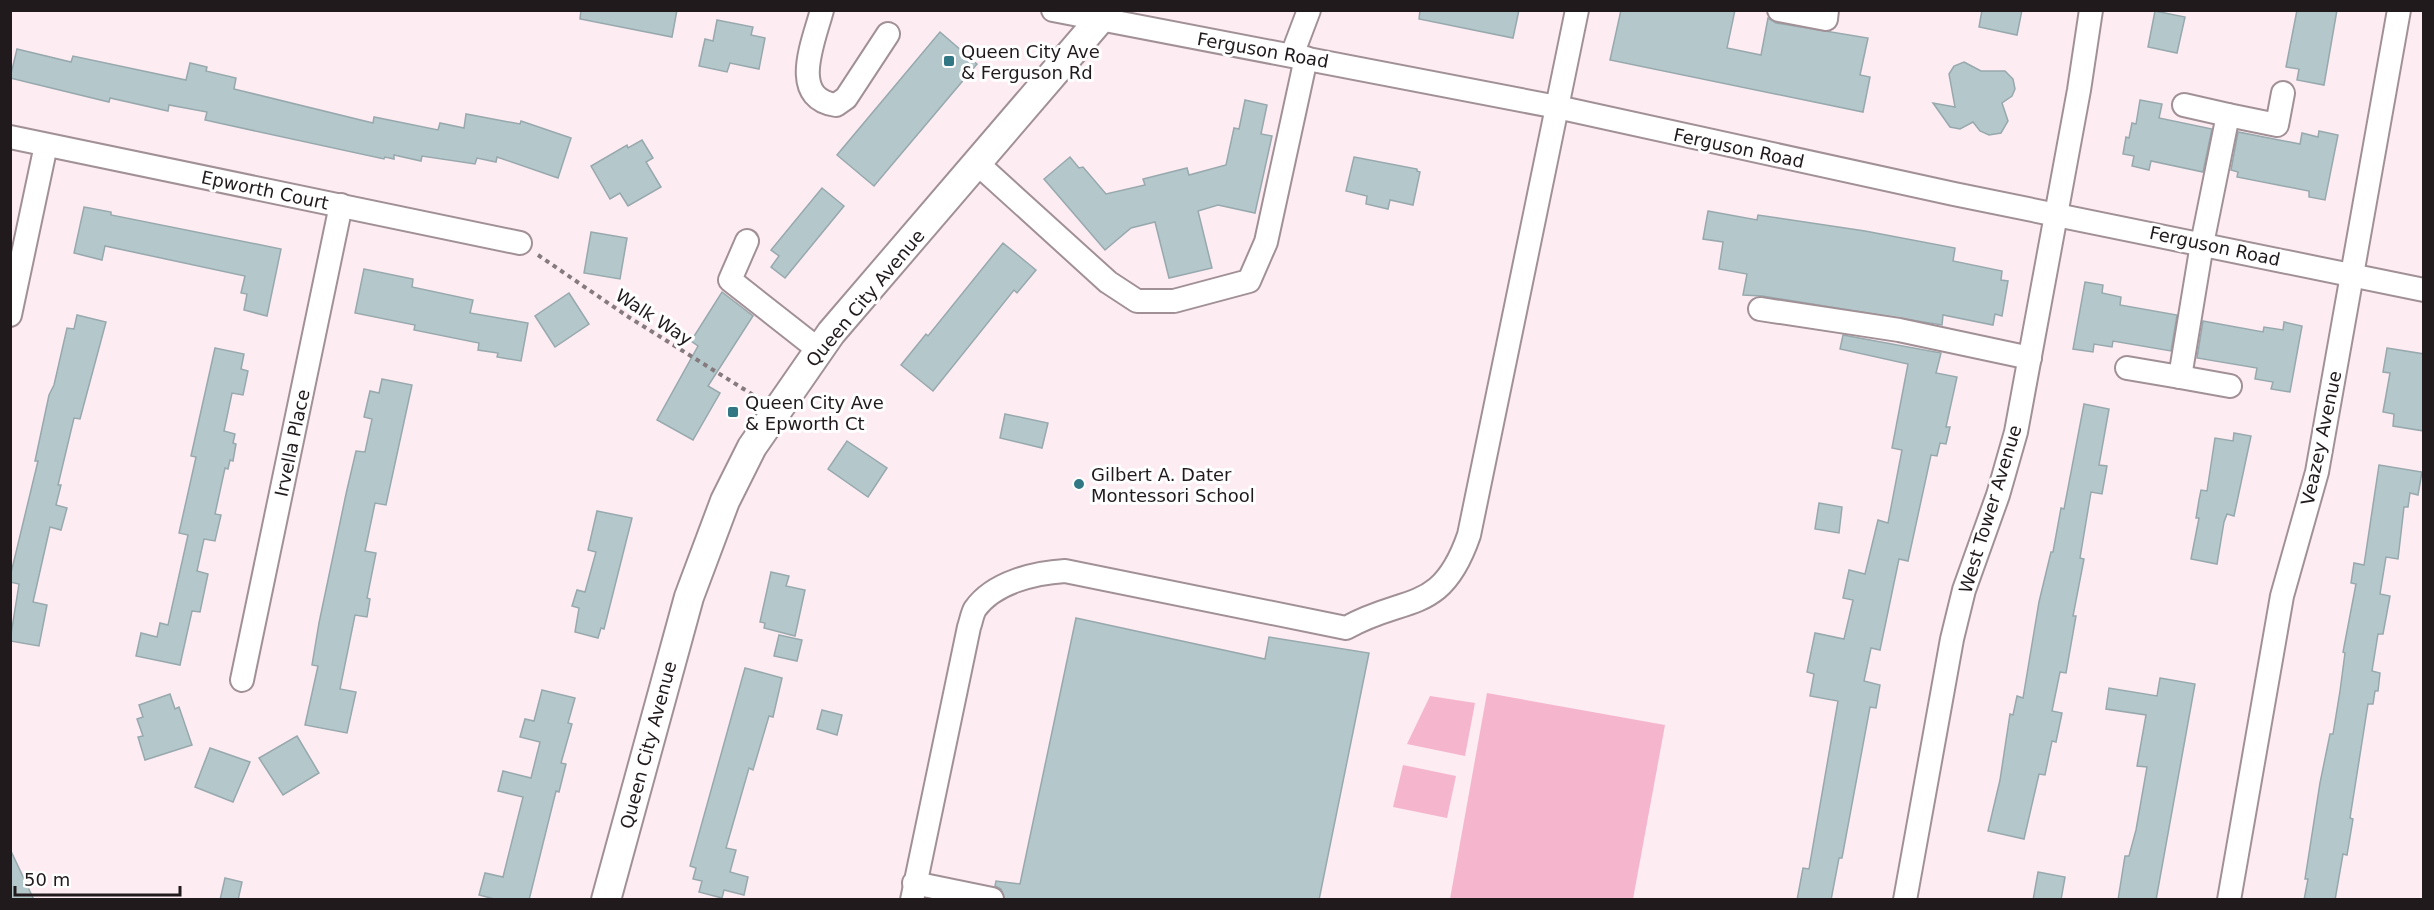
<svg xmlns="http://www.w3.org/2000/svg" width="2434" height="910" font-family="'DejaVu Sans',sans-serif">
	<style>
		.green { fill: #f4b5cd }
		.building { fill: #b4c7cb; stroke: #97a9ad; stroke-width: 1.5 }
		.lines { fill: none; stroke-linecap: round; stroke-linejoin: round }
		.minor-casing { stroke: #a19196; stroke-width: 26 }
		.major-casing { stroke: #a19196; stroke-width: 32 }
		.path { stroke: #857a7e; stroke-width: 4; stroke-dasharray: 4.5 4.5; stroke-linecap: butt }
		.minor { stroke: #fff; stroke-width: 22 }
		.major { stroke: #fff; stroke-width: 28 }
		.poi-dot { fill: #327884; stroke: #fff; stroke-width: 2 }
		.labels { text-anchor: middle; dominant-baseline: central; stroke-width: 6; stroke-linejoin: round; paint-order: stroke }
		.street-label { font-size: 18px; fill: #201a1c; stroke: #fff }
		.poi-label { font-size: 18px; fill: #201a1c; stroke: #fff; text-anchor: start }
	</style>
	<rect width="100%" height="100%" fill="#feecf3"/>
	<g class="green">
		<path d="M1487,693l178,32 -32,174h-183z"/>
		<path d="M1430,696l45,7 -10,53 -58,-12z"/>
		<path d="M1403,765l53,11 -9,42 -54,-11z"/>
	</g>
	<g class="building">
		<path d="M581,10h96l-5,27 -92,-18z"/>
		<path d="M1420,10h99l-6,28 -94,-19z"/>
		<path d="M1621,10h114l-8,38 34,7 7,-37 8,5 92,15 -8,37 10,2 -7,35 -253,-52z"/>
		<path d="M1982,10h40l-5,25 -38,-8z"/>
		<path d="M2297,10h40l-13,75 -27,-5 2,-11 -13,-2z"/>
		<path d="M2155,11l30,6 -8,36 -29,-6z"/>
		<path d="M717,20l36,7 -2,8 14,3 -6,31 -29,-6 -3,9 -28,-6 6,-27 8,2z"/>
		<path d="M940,32l37,32 -103,122 -37,-31z"/>
		<path d="M17,49l54,13 2,-6 113,24 4,-17 17,4 -1,4 30,7 -2,11 139,34 1,-6 64,13 2,-7 24,5 2,-14 54,10 1,-3 50,17 -13,40 -61,-21 -1,5 -19,-4 -2,6 -53,-8 -1,5 -27,-6v4l-9,-2 -1,2 -179,-39 2,-8 -38,-7 -1,6 -58,-13 -1,4 -99,-24z"/>
		<path d="M1964,62l17,9h24l8,8 2,10 -3,7 -10,7 6,18 -7,12 -12,2 -9,-4 -7,-9 -13,7 -10,-2 -17,-24 22,4 -6,-33 5,-8z"/>
		<path d="M1245,100l22,5 -6,29 11,2 -17,77 -37,-8 -20,6 14,57 -43,10 -14,-56 -24,6 -26,22 -61,-71 26,-22 9,11 4,-1 23,27 39,-9 -2,-6 44,-11 2,7 37,-10 8,-37 5,1z"/>
		<path d="M2140,100l22,4 -3,14 53,11 -9,43 -52,-11 -2,9 -17,-4 2,-10 -11,-2 3,-17 3,1 3,-15 4,1z"/>
		<path d="M2319,131l19,4 -13,65 -16,-3v-6l-72,-14 1,-5 -7,-2 7,-38 62,12 2,-11 16,4z"/>
		<path d="M642,140l11,18 -7,4 15,25 -33,19 -8,-13 -10,6 -19,-33 36,-21 1,3z"/>
		<path d="M1354,157l63,12v2l3,1 -7,33 -23,-5 -2,9 -22,-5 1,-8 -21,-5z"/>
		<path d="M822,188l22,18 -59,72 -14,-11 8,-11 -8,-6z"/>
		<path d="M84,207l27,5v3l170,34 -14,67 -23,-6 3,-16 -6,-1 4,-17 -140,-30 -3,14 -28,-7z"/>
		<path d="M1708,211l49,9 1,-5 107,16 90,17 -2,13 49,10 -1,9 7,1 -6,35 -7,-2 -2,11 -50,-10 -1,10 -180,-29 -19,-1 4,-21 -28,-5 4,-27 -20,-3z"/>
		<path d="M591,232l36,6 -7,41 -36,-6z"/>
		<path d="M1003,243l33,27 -19,23 -3,-3 -81,101 -32,-26 25,-31 2,2z"/>
		<path d="M364,269l49,10 -1,8 61,13 -3,13 58,10 -7,38 -24,-4 1,-4 -20,-3 1,-7 -65,-13 1,-5 -60,-12z"/>
		<path d="M2085,282l18,3 -1,8 19,4 -1,8 57,10 -6,36 -58,-10 -1,6 -18,-3 -1,8 -20,-3z"/>
		<path d="M722,292l31,24 -45,70 12,7 -27,47 -36,-20 41,-74 -7,-5z"/>
		<path d="M569,293l20,31 -34,23 -20,-31z"/>
		<path d="M77,315l29,7 -26,97 -6,-1 -16,67h3l-5,20 11,3 -6,22 -11,-3 -17,75 14,3 -8,41 -29,-5 9,-57 -9,-2v-5l28,-116h-3l14,-66 5,-10 13,-57 7,1z"/>
		<path d="M2203,321l60,11 1,-5 19,3 1,-8 18,4 -12,66 -19,-3 2,-7 -18,-3 2,-11 -60,-10z"/>
		<path d="M1843,335l98,18 -5,20 21,4 -11,50h4l-4,17 -6,-1 -3,13 -6,-1 -23,106 -9,-2 -19,91 -9,-2 -7,33 16,4 -4,23 -6,-1 -28,151h-3l-8,42h-34l6,-32 6,1 29,-168 -28,-5 4,-22 -7,-2 8,-39 29,6 9,-39 -10,-2 6,-28 16,4 13,-54 10,3 14,-73 -10,-2 16,-84 -68,-15z"/>
		<path d="M215,348l29,6 -3,15 7,2 -5,24 -11,-2 -8,38 11,3 -2,9 3,1 -3,17 -3,-1 -2,9 -3,-1 -10,46 6,1 -6,26 -11,-2 -7,32 11,3 -8,38 -8,-1 -12,54 -44,-9 5,-23 16,4 3,-14 8,2 20,-90 -9,-2 17,-76 -5,-1z"/>
		<path d="M2387,348l37,6v77l-31,-5 1,-12 -11,-2 7,-39 -7,-1z"/>
		<path d="M382,379l30,6 -26,120 -11,-2 -10,48 11,2 -9,45 3,1 -3,18 -12,-2 -15,74 16,3 -9,41 -42,-8 13,-59 -6,-1 7,-42 27,-129 10,-43 9,1 7,-33 -8,-2 6,-26 9,2z"/>
		<path d="M2084,404l25,5 -10,56 8,1 -5,28 -11,-2 -11,66 4,1 -11,57h3l-10,57 -6,-1 -8,39 10,2 -6,29 -4,-1 -7,34 -6,-1 -15,65 -36,-8 12,-51 10,-66 3,1 4,-19 6,2 16,-96 12,-50h2l8,-44 3,1z"/>
		<path d="M1005,414l43,9 -6,25 -42,-10z"/>
		<path d="M2234,433l17,3 -17,80 -7,-2 -3,8 -7,42 -26,-5 8,-41h-3l3,-18 2,-10 6,1 8,-53 18,3z"/>
		<path d="M847,441l40,27 -19,29 -40,-28z"/>
		<path d="M2379,465l43,7 -4,23 -8,-2 -2,14h-4l-6,52 -12,-2 -6,37 10,2 -7,38h-5l-6,37 8,2 -2,18h-3l-2,13h-5l-18,114 3,1 -6,36 -4,-1 -8,46h-31l4,-21h-3l15,-96 10,-49h3l7,-43 5,-38 -2,-1 13,-68 -5,-1 3,-20 10,2z"/>
		<path d="M1819,503l23,4 -3,26 -24,-4z"/>
		<path d="M597,511l35,7 -28,111 -3,-1 -3,10 -23,-6 4,-24 -7,-2 5,-16 8,2 11,-40 -8,-2z"/>
		<path d="M771,572l18,4 -3,10 19,4 -10,46 -31,-8 1,-5 -5,-1z"/>
		<path d="M1076,618l189,41 4,-22 100,16 -50,247h-314l-4,-11 -6,-3 1,-5 24,3z"/>
		<path d="M779,635l23,5 -5,21 -23,-5z"/>
		<path d="M745,668l37,10 -9,39 -4,-1 -16,54 -4,-2 -23,80 10,2 -6,22 18,5 -4,18 -20,-5 -2,8 -23,-6 3,-11 -9,-2 3,-11 -6,-2z"/>
		<path d="M2160,678l35,6 -39,216h-38l7,-44h4l7,-26 11,-63 -10,-1 9,-51 -40,-6 3,-21 48,8z"/>
		<path d="M542,690l33,8 -7,25 4,1 -11,39 5,1 -7,28 -3,-1 -27,109h-31l-19,-5 6,-22 18,4 20,-80 -25,-6 5,-20 28,7 9,-36 -20,-5 5,-18 9,2z"/>
		<path d="M170,694l5,15 4,-2 13,38 -47,15 -7,-23 5,-1 -6,-17 6,-2 -4,-12z"/>
		<path d="M822,710l20,5 -5,20 -20,-6z"/>
		<path d="M297,736l22,37 -36,22 -24,-37z"/>
		<path d="M210,748l40,14 -17,40 -38,-15z"/>
		<path d="M10,849l24,51h-24z"/>
		<path d="M2038,872l27,5 -4,23h-28z"/>
		<path d="M225,878l17,4 -4,18h-18z"/>
	</g>
	<g class="lines">
		<defs>
			<g id="minor">
				<path d="M822,10c-8,31 -34,88 14,95l10,-7 42,-64"/>
				<path d="M1053,10l504,97 397,87 470,96"/>
				<path d="M1779,10l47,9 1,-9"/>
				<path d="M1292,55l17,-45"/>
				<path d="M2228,115l49,10 6,-32"/>
				<path d="M10,137l510,106"/>
				<path d="M978,164l130,118 29,19h37l75,-20 17,-39 40,-184"/>
				<path d="M747,241l-17,39 89,70"/>
				<path d="M1760,309l139,21 131,28"/>
				<path d="M10,315l36,-170"/>
				<path d="M2127,368l53,9 22,-133 26,-129 -44,-10"/>
				<path d="M2180,377l50,9"/>
				<path d="M242,680l99,-475"/>
				<path d="M914,883l78,16"/>
				<path d="M912,900l57,-273c2,-5 3,-13 6,-18 19,-27 60,-36 90,-38l281,57c60,-34 95,-12 123,-93l108,-525"/>
				<path d="M1905,900l47,-261 12,-49 34,-95 18,-63 63,-342 12,-80"/>
				<path d="M2229,900l53,-304 35,-124 82,-462"/>
			</g>
			<path id="major" d="M606,900l83,-303 36,-96 27,-54 79,-114 277,-323"/>
		</defs>
		<use href="#minor" class="minor-casing"/>
		<use href="#major" class="major-casing"/>
		<path class="path" d="M538,255l89,61 131,82"/>
		<use href="#minor" class="minor"/>
		<use href="#major" class="major"/>
	</g>
	<g class="poi-dot">
		<rect x="943" y="55" width="12" height="12" rx="3"/>
		<rect x="727" y="406" width="12" height="12" rx="3"/>
		<circle cx="1079" cy="484" r="6"/>
	</g>
	<g class="labels">
		<g class="street-label">
			<text transform="translate(1263 50) rotate(10)">Ferguson Road</text>
			<text transform="translate(1739 148) rotate(12)">Ferguson Road</text>
			<text transform="translate(265 190) rotate(12)">Epworth Court</text>
			<text transform="translate(2215 246) rotate(12)">Ferguson Road</text>
			<text transform="translate(865 298) rotate(-50)">Queen City Avenue</text>
			<text transform="translate(654 317) rotate(33)">Walk Way</text>
			<text transform="translate(2321 438) rotate(-78)">Veazey Avenue</text>
			<text transform="translate(292 443) rotate(-78)">Irvella Place</text>
			<text transform="translate(1990 509) rotate(-73)">West Tower Avenue</text>
			<text transform="translate(648 745) rotate(-75)">Queen City Avenue</text>
		</g>
		<g class="poi-label">
			<text x="961" y="51">Queen City Ave<tspan x="961" dy="21">&amp; Ferguson Rd</tspan></text>
			<text x="745" y="402">Queen City Ave<tspan x="745" dy="21">&amp; Epworth Ct</tspan></text>
			<text x="1091" y="474">Gilbert A. Dater<tspan x="1091" dy="21">Montessori School</tspan></text>
		</g>
	</g>
	<rect width="2434" height="910" fill="none" stroke="#201a1c" stroke-width="24"/>
	<path d="M15 886v9h165v-9" fill="none" stroke="#201a1c" stroke-width="3"/>
	<text x="24" y="886" font-size="18" fill="#201a1c" stroke="#ffffff" stroke-width="4.5" paint-order="stroke">50 m</text>
</svg>
